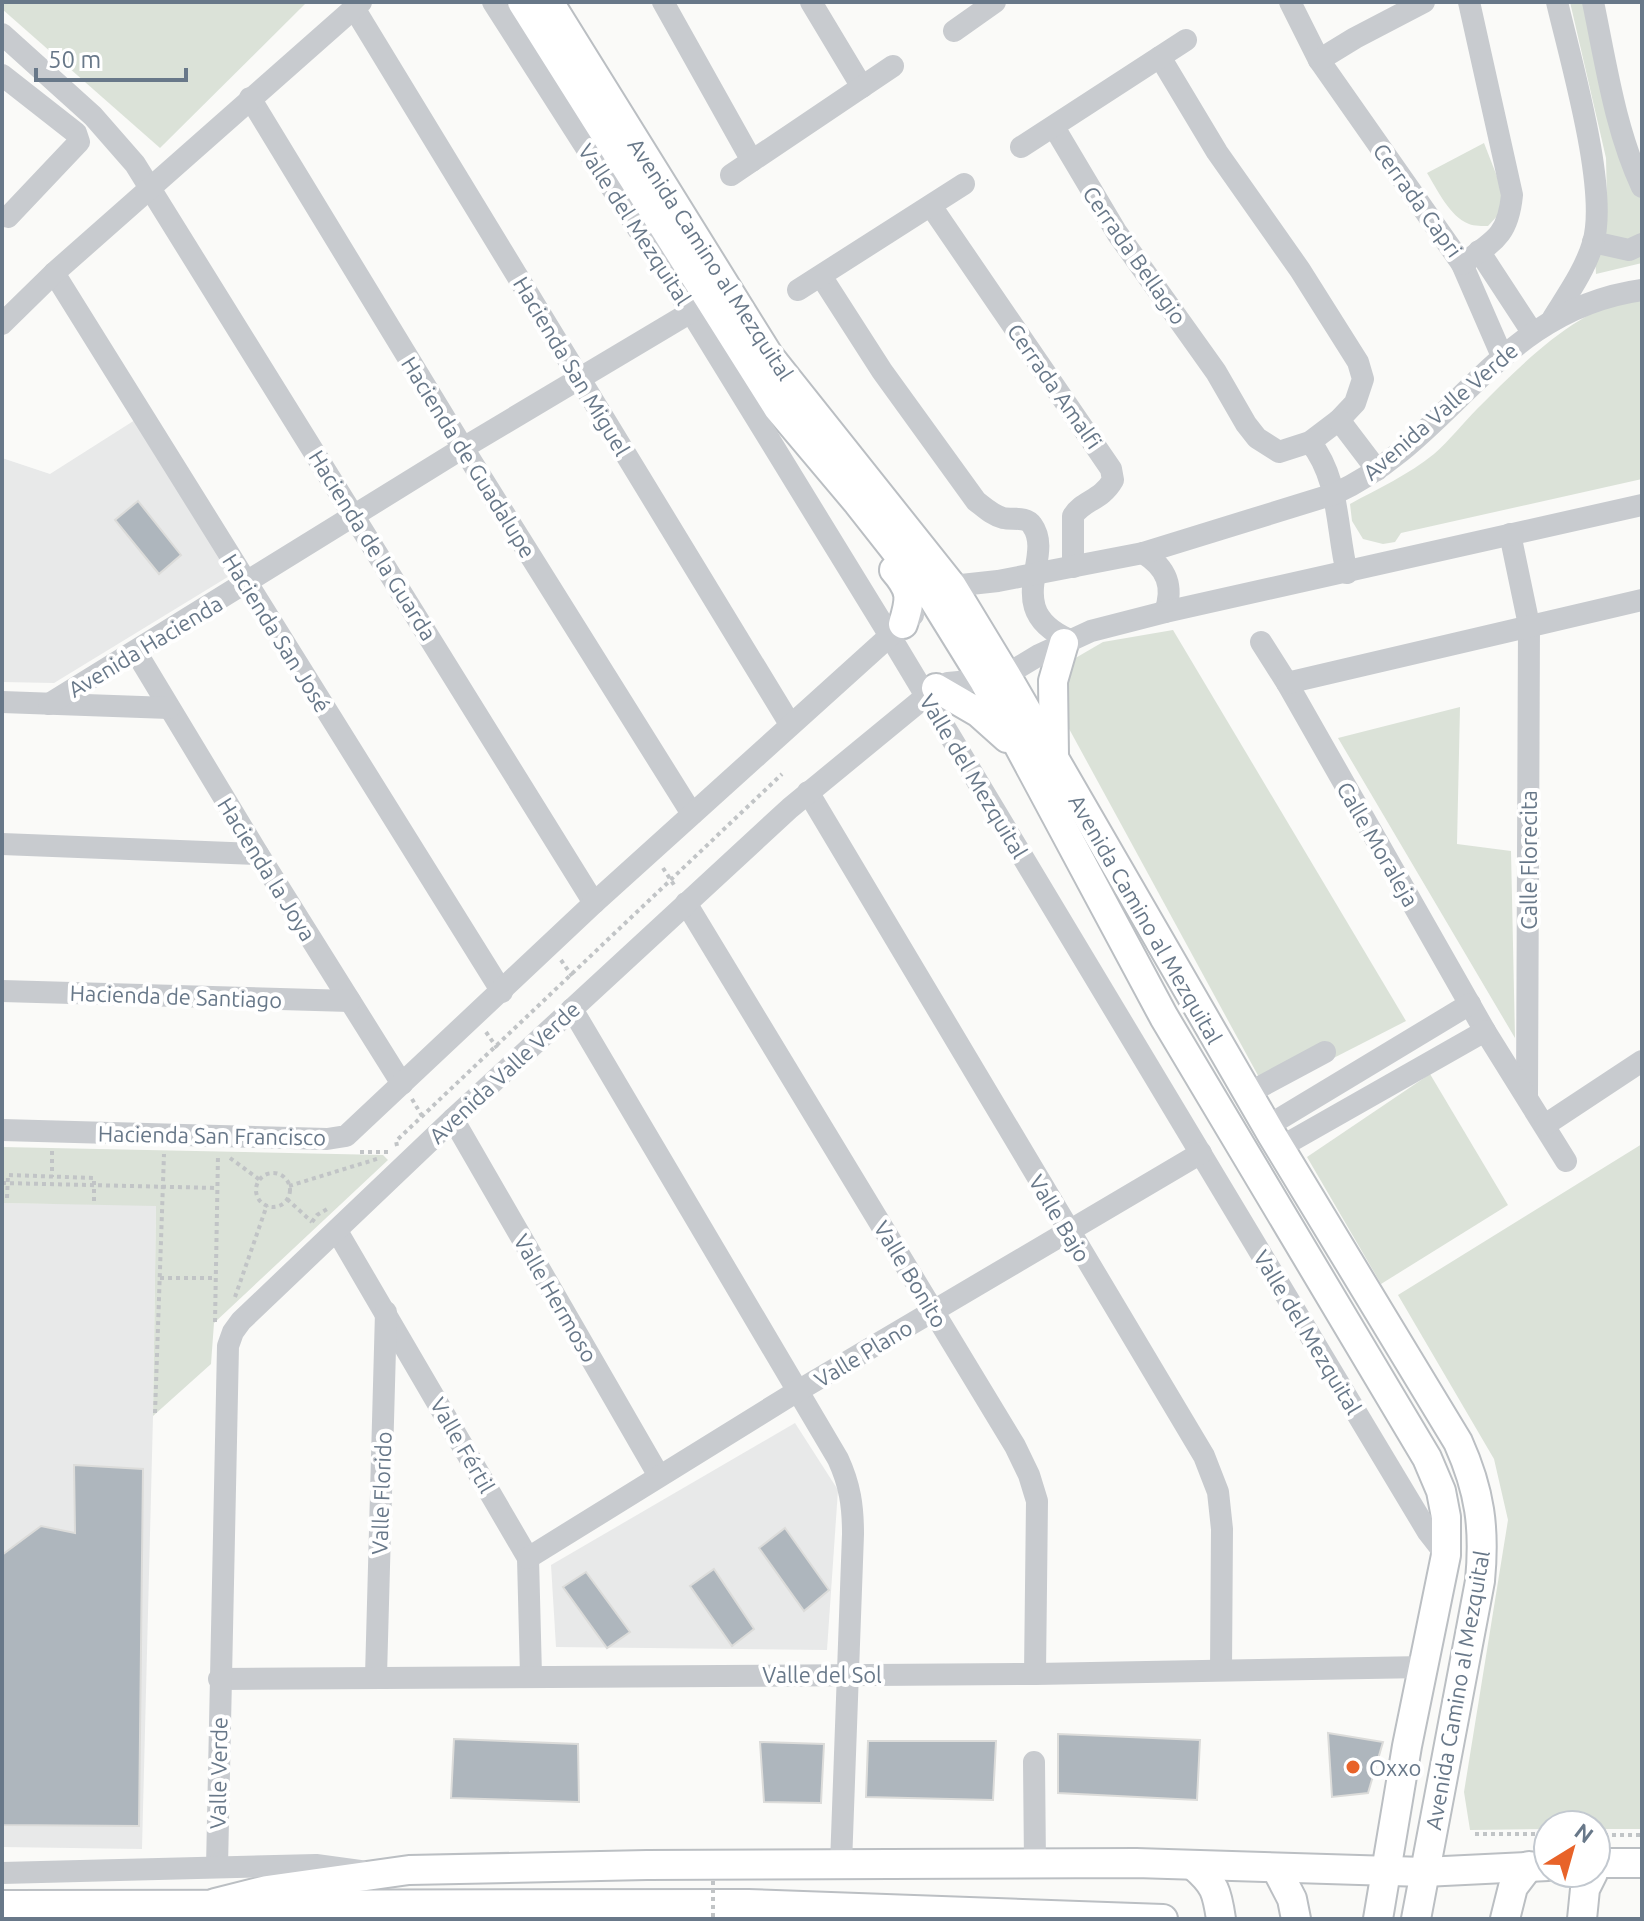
<svg xmlns="http://www.w3.org/2000/svg" width="1644" height="1921" font-family="Ubuntu,sans-serif">
	<style>
		.built { fill: #e8e9e9 }
		.green { fill: #dbe2d8 }
		.building { fill: #aeb6bd; stroke: #dcdcda; stroke-width: 2 }
		.lines { fill: none; stroke-linecap: round; stroke-linejoin: round }
		.major-casing { stroke: #bbbfc3; stroke-width: 32 }
		.path { stroke: #c1c4c6; stroke-width: 4; stroke-dasharray: 4 4; stroke-linecap: butt }
		.minor { stroke: #c8cbcf; stroke-width: 22 }
		.major { stroke: #fff; stroke-width: 28 }
		.path-bridge { stroke: #c1c4c6; stroke-width: 4; stroke-dasharray: 4 4; stroke-linecap: butt }
		.poi-dot { fill: #e86329; stroke: #fff; stroke-width: 3 }
		.labels { text-anchor: middle; dominant-baseline: central; stroke-width: 8; stroke-linejoin: round; paint-order: stroke }
		.street-label { font-size: 22px; fill: #687889; stroke: #fff }
		.poi-label { font-size: 22px; fill: #687889; stroke: #fff; text-anchor: start }
	</style>
	<rect width="100%" height="100%" fill="#fafaf8"/>
	<g class="built">
		<path d="M135,420l96,155 -177,108 -52,-1v-224l48,16z"/>
		<path d="M2,1203l154,2 -3,211 -11,433 -140,-2z"/>
		<path d="M795,1423l43,67 -11,160 -271,-3 -5,-82z"/>
	</g>
	<g class="green">
		<path d="M2,2h305l-147,146 -158,-139z"/>
		<path d="M1570,2h14l58,189v72l-46,11 -1,-19 9,-21 3,-33 -1,-43z"/>
		<path d="M1484,143l21,54 -6,17 -11,12c-5,0 -14,0 -19,-2 -20,-8 -32,-35 -42,-51z"/>
		<path d="M1642,297v182l-241,54 -6,9 -12,2 -20,-5 -11,-18 -2,-17c29,-16 58,-29 84,-50 16,-14 28,-30 43,-45 43,-43 102,-105 165,-112z"/>
		<path d="M1173,630l233,391 -139,71 -206,-378 -1,-47 43,-25z"/>
		<path d="M1460,707l-3,137 54,7 4,187 -177,-300z"/>
		<path d="M1430,1074l78,131 -127,79 -74,-127z"/>
		<path d="M1642,1144v685h-46v-4h-48v4l-78,1 -6,-38 44,-272 -14,-61 -96,-164z"/>
		<path d="M2,1147l381,8 5,5 -174,163 -3,41 -58,52 3,-210 -154,-3z"/>
	</g>
	<g class="building">
		<path d="M138,501l43,54 -22,19 -44,-54z"/>
		<path d="M74,1465l69,4 -4,357 -137,-1v-270l39,-29 34,7z"/>
		<path d="M785,1528l44,62 -25,21 -45,-63z"/>
		<path d="M714,1569l40,60 -22,17 -42,-60z"/>
		<path d="M586,1572l44,60 -23,16 -44,-61z"/>
		<path d="M1328,1733l55,9 -15,51 -36,4z"/>
		<path d="M1058,1734l142,6 -3,60 -139,-7z"/>
		<path d="M454,1739l124,5 1,58 -128,-4z"/>
		<path d="M868,1741h128l-3,59 -127,-3z"/>
		<path d="M760,1742l64,2 -3,59 -57,-1z"/>
	</g>
	<g class="lines">
		<defs>
			<g id="major">
				<path d="M522,2l256,406 80,95 74,94 52,84 180,336 263,441 14,33 5,26v38l-39,191 -29,173"/>
				<path d="M549,2l220,354 183,230 54,89 266,460 186,307c22,49 27,86 22,139l-64,338"/>
				<path d="M894,570c18,21 17,28 9,54"/>
				<path d="M936,688l43,25 28,25"/>
				<path d="M1054,756l-1,-75 11,-38"/>
				<path d="M1596,1863h46"/>
				<path d="M1194,1866c21,18 23,26 27,53"/>
				<path d="M1276,1868l16,31 4,20"/>
				<path d="M215,1903l52,-13 142,-20 238,-5 489,-2 288,9 124,-6"/>
				<path d="M2,1905l746,-1 415,15"/>
				<path d="M1505,1919l8,-32 16,-21"/>
				<path d="M1582,1919l3,-30 8,-16"/>
			</g>
		</defs>
		<use href="#major" class="major-casing"/>
		<g class="path">
			<path d="M663,868l13,20"/>
			<path d="M561,960l11,16"/>
			<path d="M486,1032l11,16"/>
			<path d="M412,1099l10,17"/>
			<path d="M397,1146l-1,-5 386,-367"/>
			<path d="M52,1151v26"/>
			<path d="M360,1152h28"/>
			<path d="M230,1158l30,22"/>
			<circle cx="273" cy="1190" r="17"/>
			<path d="M2,1183l215,5"/>
			<path d="M289,1186l91,-28"/>
			<path d="M7,1198l1,-23 86,3v23"/>
			<path d="M287,1199l25,23"/>
			<path d="M312,1222l5,-7 12,-7"/>
			<path d="M160,1278h56"/>
			<path d="M235,1297l32,-92"/>
			<path d="M215,1322l3,-167"/>
			<path d="M155,1413l9,-259"/>
			<path d="M1475,1834h73"/>
			<path d="M1596,1835h46"/>
		</g>
		<g class="minor">
			<path d="M493,2l198,310 199,324 538,896 18,23"/>
			<path d="M663,2l89,159"/>
			<path d="M811,2l51,85"/>
			<path d="M1290,2l29,58 143,204 40,92"/>
			<path d="M1593,2c13,62 22,127 49,185"/>
			<path d="M354,8l436,716"/>
			<path d="M954,31l41,-29"/>
			<path d="M2,34l91,82 42,48 459,739"/>
			<path d="M1319,60l36,-22 69,-36"/>
			<path d="M2,75l74,58 3,9 -71,75"/>
			<path d="M250,98l213,350 229,366"/>
			<path d="M1054,127l63,106 99,139 30,52 11,14 22,14 31,-10 29,-22 16,-17 8,-24 -5,-17 -58,-92 -83,-118 -57,-95"/>
			<path d="M1021,147l165,-107"/>
			<path d="M731,175l162,-109"/>
			<path d="M931,206l180,263 2,11c-12,21 -30,20 -40,36v51"/>
			<path d="M1593,242l36,8 13,-6"/>
			<path d="M1479,251l53,81"/>
			<path d="M1462,264c32,-23 46,-28 50,-69l-43,-193"/>
			<path d="M54,273l448,719"/>
			<path d="M821,276l61,95 94,130c9,7 16,14 27,17 10,2 23,-2 29,7 24,33 -33,84 38,115"/>
			<path d="M798,290l166,-106"/>
			<path d="M1553,318c15,-24 32,-48 40,-75 16,-52 -23,-185 -36,-241"/>
			<path d="M2,324l52,-51 307,-271"/>
			<path d="M1339,420l38,50"/>
			<path d="M1310,442c30,37 26,86 37,131"/>
			<path d="M1510,534l19,91 -2,471"/>
			<path d="M1143,553c24,15 31,33 22,59"/>
			<path d="M940,593l12,-7 46,-5 145,-28 191,-59c119,-54 163,-184 308,-204"/>
			<path d="M1261,642l26,41 198,348 81,130"/>
			<path d="M136,652l122,202 144,230"/>
			<path d="M1287,683l355,-83"/>
			<path d="M2,702l167,6"/>
			<path d="M49,704l414,-256 228,-136"/>
			<path d="M808,792l396,664 14,36 4,37 -1,140"/>
			<path d="M2,844l256,10"/>
			<path d="M686,903l329,543 14,29 8,26 -2,173"/>
			<path d="M2,991l348,10"/>
			<path d="M572,1009l266,450c12,26 15,47 15,75l-12,330"/>
			<path d="M1247,1094l78,-42"/>
			<path d="M453,1119l206,357"/>
			<path d="M1545,1125l97,-64"/>
			<path d="M1266,1127l204,-123"/>
			<path d="M2,1130l325,9 19,-3 248,-233 319,-288"/>
			<path d="M1279,1148l206,-117"/>
			<path d="M337,1231l191,327 3,118"/>
			<path d="M528,1558l268,-166 405,-239"/>
			<path d="M376,1676l10,-364"/>
			<path d="M219,1679l816,-5 389,-7"/>
			<path d="M1034,1762l1,102"/>
			<path d="M217,1867l11,-521 5,-14 8,-11 212,-202 337,-311 146,-120 12,-5 53,-5 38,-23 52,-24 74,-19 477,-107"/>
			<path d="M2,1873l314,-8 44,6"/>
		</g>
		<use href="#major" class="major"/>
		<path class="path-bridge" d="M713,1881v38"/>
	</g>
	<circle class="poi-dot" cx="1353" cy="1767" r="8"/>
	<g class="labels">
		<g class="street-label">
			<text transform="translate(1418 200) rotate(54)">Cerrada Capri</text>
			<text transform="translate(635 224) rotate(57)">Valle del Mezquital</text>
			<text transform="translate(1135 255) rotate(55)">Cerrada Bellagio</text>
			<text transform="translate(711 259) rotate(57)">Avenida Camino al Mezquital</text>
			<text transform="translate(572 366) rotate(59)">Hacienda San Miguel</text>
			<text transform="translate(1055 386) rotate(55)">Cerrada Amalfi</text>
			<text transform="translate(1440 411) rotate(-41)">Avenida Valle Verde</text>
			<text transform="translate(469 457) rotate(58)">Hacienda de Guadalupe</text>
			<text transform="translate(373 545) rotate(58)">Hacienda de la Guarda</text>
			<text transform="translate(277 633) rotate(58)">Hacienda San José</text>
			<text transform="translate(145 646) rotate(-31)">Avenida Hacienda</text>
			<text transform="translate(974 776) rotate(59)">Valle del Mezquital</text>
			<text transform="translate(1378 844) rotate(60)">Calle Moraleja</text>
			<text transform="translate(1528 860) rotate(-90)">Calle Florecita</text>
			<text transform="translate(267 869) rotate(58)">Hacienda la Joya</text>
			<text transform="translate(1146 919) rotate(60)">Avenida Camino al Mezquital</text>
			<text transform="translate(176 996) rotate(2)">Hacienda de Santiago</text>
			<text transform="translate(504 1072) rotate(-43)">Avenida Valle Verde</text>
			<text transform="translate(212 1135) rotate(1)">Hacienda San Francisco</text>
			<text transform="translate(1060 1218) rotate(59)">Valle Bajo</text>
			<text transform="translate(911 1274) rotate(59)">Valle Bonito</text>
			<text transform="translate(556 1298) rotate(60)">Valle Hermoso</text>
			<text transform="translate(1308 1332) rotate(59)">Valle del Mezquital</text>
			<text transform="translate(863 1353) rotate(-31)">Valle Plano</text>
			<text transform="translate(463 1445) rotate(60)">Valle Fértil</text>
			<text transform="translate(381 1493) rotate(-88)">Valle Florido</text>
			<text x="822" y="1674">Valle del Sol</text>
			<text transform="translate(1457 1690) rotate(-80)">Avenida Camino al Mezquital</text>
			<text transform="translate(218 1773) rotate(-89)">Valle Verde</text>
		</g>
		<g class="poi-label">
			<text x="1369" y="1767">Oxxo</text>
		</g>
	</g>
	<rect width="1644" height="1921" fill="none" stroke="#687889" stroke-width="8"/>
	<g transform="translate(1572 1849) rotate(37)"><circle r="38" fill="#ffffff" stroke="#c3c9d0" stroke-width="2"/>
	<path d="M0-6L14 30L0 20L-14 30Z" fill="#e86329"/>
	<text y="-12" font-size="22" font-weight="bold" text-anchor="middle" fill="#687889">N</text>
	</g>
	<path d="M36 68v12h150v-12" fill="none" stroke="#687889" stroke-width="4"/>
	<text x="48" y="68" font-size="24" fill="#687889" stroke="#ffffff" stroke-width="6" paint-order="stroke">50 m</text>
</svg>
